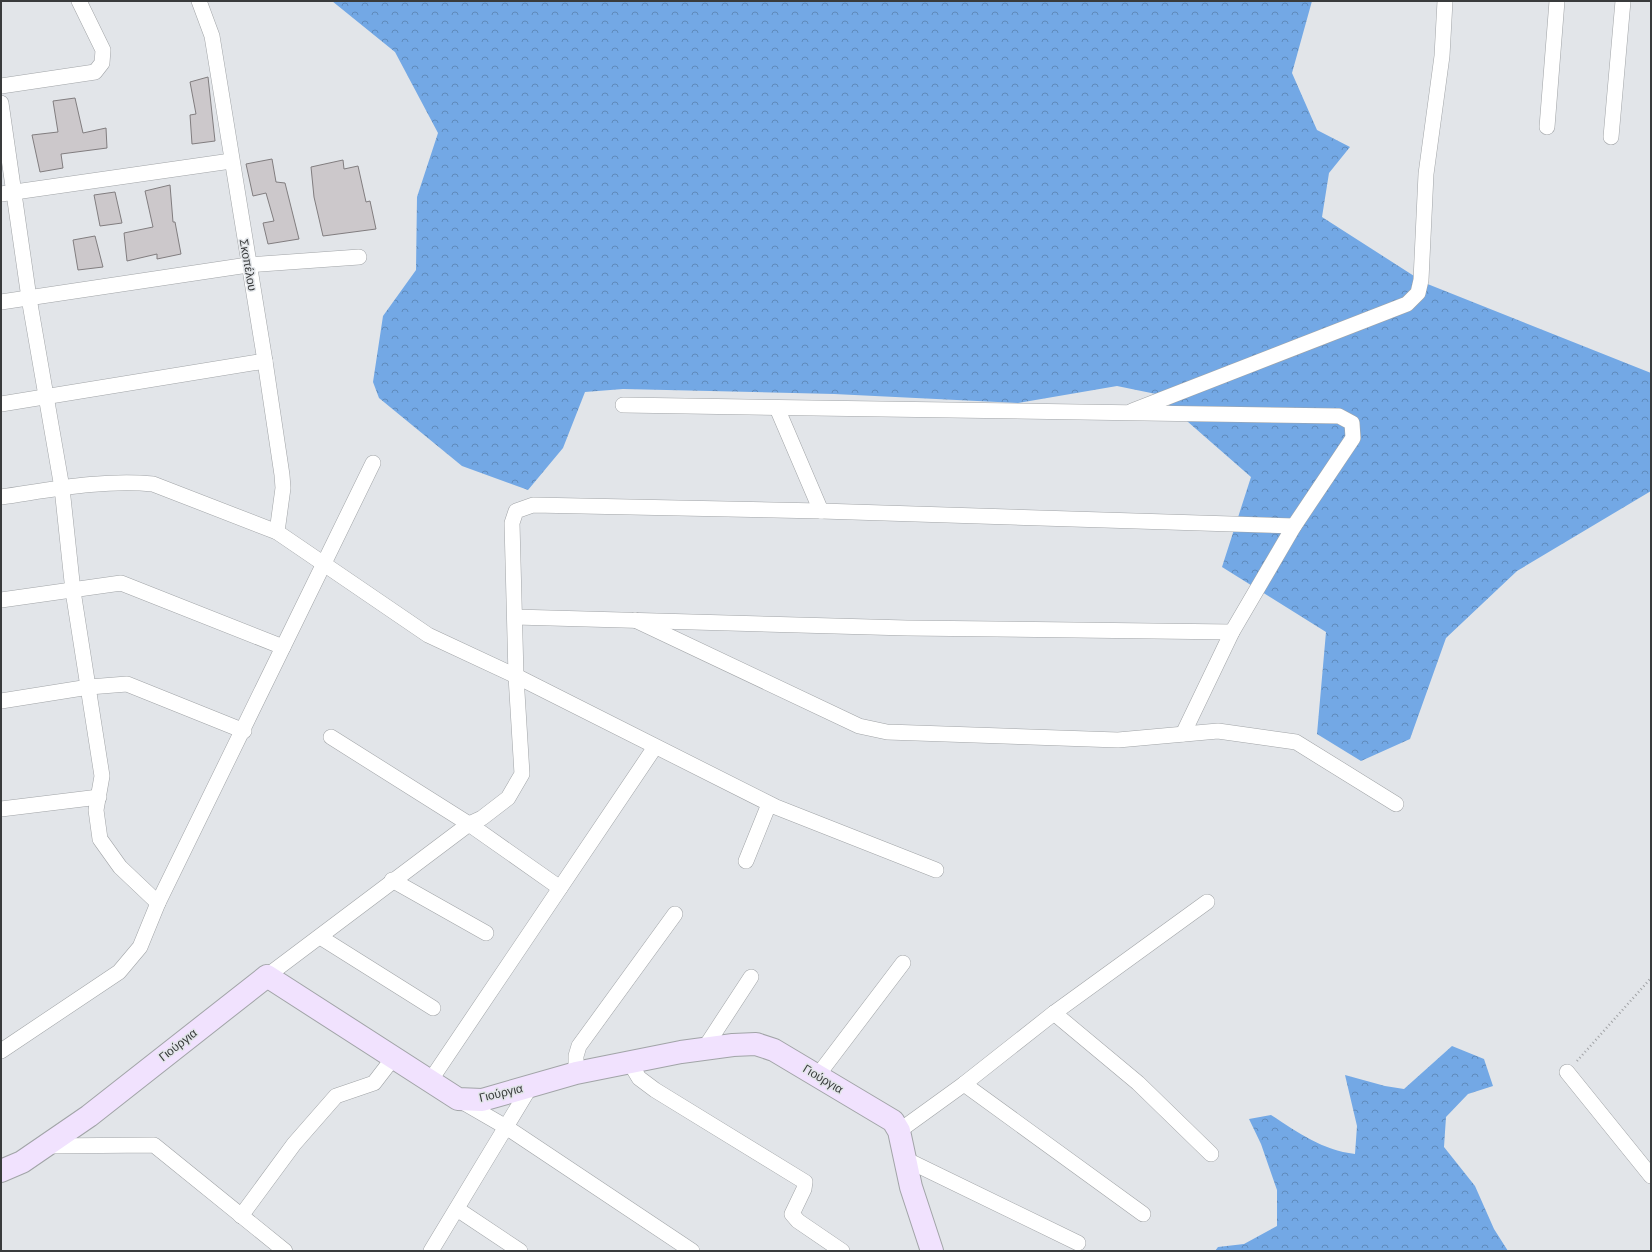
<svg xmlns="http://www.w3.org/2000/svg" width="1652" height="1252" font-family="Arial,sans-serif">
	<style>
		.forest { fill: url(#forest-crowns) }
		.building { fill: #ccc8cb; stroke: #817d7f }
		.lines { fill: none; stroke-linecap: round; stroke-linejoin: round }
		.street-casing { stroke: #a1a4a7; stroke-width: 16 }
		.secondary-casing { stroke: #a1a4a7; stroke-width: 24 }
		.path { stroke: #a0a2a5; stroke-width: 2.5; stroke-dasharray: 1 3; stroke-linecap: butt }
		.street { stroke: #fff; stroke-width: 15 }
		.secondary { stroke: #f1e2fe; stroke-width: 22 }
		.labels { text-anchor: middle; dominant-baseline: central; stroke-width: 3; stroke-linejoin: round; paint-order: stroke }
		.street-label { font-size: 12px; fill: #393b3c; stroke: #e2e5e9 }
	</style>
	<defs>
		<pattern id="forest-crowns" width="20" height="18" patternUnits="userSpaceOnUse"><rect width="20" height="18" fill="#73a8e5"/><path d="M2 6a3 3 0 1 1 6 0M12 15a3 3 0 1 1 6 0" fill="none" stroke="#5f8abb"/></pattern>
	</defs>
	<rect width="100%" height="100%" fill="#e2e5e9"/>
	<g class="forest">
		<path d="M332,1h980l-20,72 25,57 33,17 -21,26 -7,44 103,66 226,90v118l-134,80 -71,67 -36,101 -49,22 -44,-27 9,-102 -104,-65 29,-90 -95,-83 -39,-8 -99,17 -184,-9 -211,-5 -38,3 -22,56 -35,42 -66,-24 -83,-68 -6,-16 10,-66 33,-46 1,-73 21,-64 -43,-81z"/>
		<path d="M1452,1046l32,13 9,27 -25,8 -22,23 -2,30 31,39 19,43 14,22h-293l3,-4 26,-3 33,-18v-36l-16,-46 -12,-25 22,-4c28,18 51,35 84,39l2,-28 -12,-51 40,11 19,3z"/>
	</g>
	<g class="building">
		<path d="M208,77l7,64 -23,3 -2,-29 6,-1 -6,-32z"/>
		<path d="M75,98l8,35 23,-5 1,20 -46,6 2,14 -23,4 -8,-37 26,-3 -5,-31z"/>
		<path d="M272,159l4,23 9,1 14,56 -31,5 -5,-21 11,-2 -8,-28 -13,3 -7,-32z"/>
		<path d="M343,160l1,9 14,-3 8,36 4,-1 6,28 -53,7 -9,-39 -3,-30z"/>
		<path d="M170,185l3,37h2l6,32 -24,5v-5l-30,7 -3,-28 29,-6 -8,-36z"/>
		<path d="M115,192l7,31 -22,3 -6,-31z"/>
		<path d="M95,236l8,31 -25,3 -5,-30z"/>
	</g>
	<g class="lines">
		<defs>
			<g id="street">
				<path d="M199,1l13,35 53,325 17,114 1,13 -6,44"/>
				<path d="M1,86l94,-14 7,-9 1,-13 -24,-49"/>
				<path d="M1,103l28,195 33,190 11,103 29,185 -6,34 4,29 20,28 38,36 -18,44 -21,25 -118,79"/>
				<path d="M1547,127l10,-126"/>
				<path d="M1611,137l12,-136"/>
				<path d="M1,194l230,-33"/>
				<path d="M1,302l247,-37 111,-8"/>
				<path d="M1,404l264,-43"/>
				<path d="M623,405l716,11 13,7 1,15 -59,88 -62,106 -49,102"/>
				<path d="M777,408l44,103"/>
				<path d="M1132,411l275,-107 11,-11 3,-13 5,-106 16,-118 3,-55"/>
				<path d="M1,497c49,-7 102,-18 152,-13l124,48 151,103 88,41 260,131 160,63"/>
				<path d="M1,600l120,-17 162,64"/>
				<path d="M515,617l392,11 325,4"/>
				<path d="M635,620l224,106 28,6 231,8 100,-9 78,11 100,62"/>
				<path d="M1,701l88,-14 38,-3 117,47"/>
				<path d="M331,737l138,87 91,64"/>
				<path d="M1,809l98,-12"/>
				<path d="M746,861l23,-57"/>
				<path d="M392,880l94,53"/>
				<path d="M158,903l215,-440"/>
				<path d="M320,937l113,71"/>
				<path d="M267,976l202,-152 13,-6 26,-20 14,-24 -6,-98 -4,-153 4,-12 17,-6 288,6 473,15"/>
				<path d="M1054,1013l84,70 73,71"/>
				<path d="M704,1049l47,-72"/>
				<path d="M630,1063l9,15 16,12 150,92 -1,7 -12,25 6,7 44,30"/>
				<path d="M1567,1072l84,104"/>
				<path d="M576,1073v-17l3,-10 96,-132"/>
				<path d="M818,1075l85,-112"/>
				<path d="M430,1081l225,-334"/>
				<path d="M964,1084l179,130"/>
				<path d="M461,1101l45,26 186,124"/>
				<path d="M899,1131l65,-47 90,-71 153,-111"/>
				<path d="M46,1146l108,-1 131,106"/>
				<path d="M905,1159l173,84"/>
				<path d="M457,1209l63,42"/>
				<path d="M241,1216l53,-72 42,-48 38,-13 20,-26"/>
				<path d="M431,1251l99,-164"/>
			</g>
			<path id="secondary" d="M1,1171l21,-9 67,-46 178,-140 191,123 24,1 94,-27 105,-21 52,-7 23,-1 18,6 119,71 6,10 12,56 21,64"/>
		</defs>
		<use href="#street" class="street-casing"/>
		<use href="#secondary" class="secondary-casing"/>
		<path class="path" d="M1577,1061l74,-83"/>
		<use href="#street" class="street"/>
		<use href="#secondary" class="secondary"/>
	</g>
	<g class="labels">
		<g class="street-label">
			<text transform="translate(248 265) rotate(80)">Σκοπέλου</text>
			<text transform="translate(178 1045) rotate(-38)">Γιούργια</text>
			<text transform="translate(823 1079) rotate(31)">Γιούργια</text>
			<text transform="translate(501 1093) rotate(-13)">Γιούργια</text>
		</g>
	</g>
	<rect width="1652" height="1252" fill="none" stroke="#393b3c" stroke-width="4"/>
</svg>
